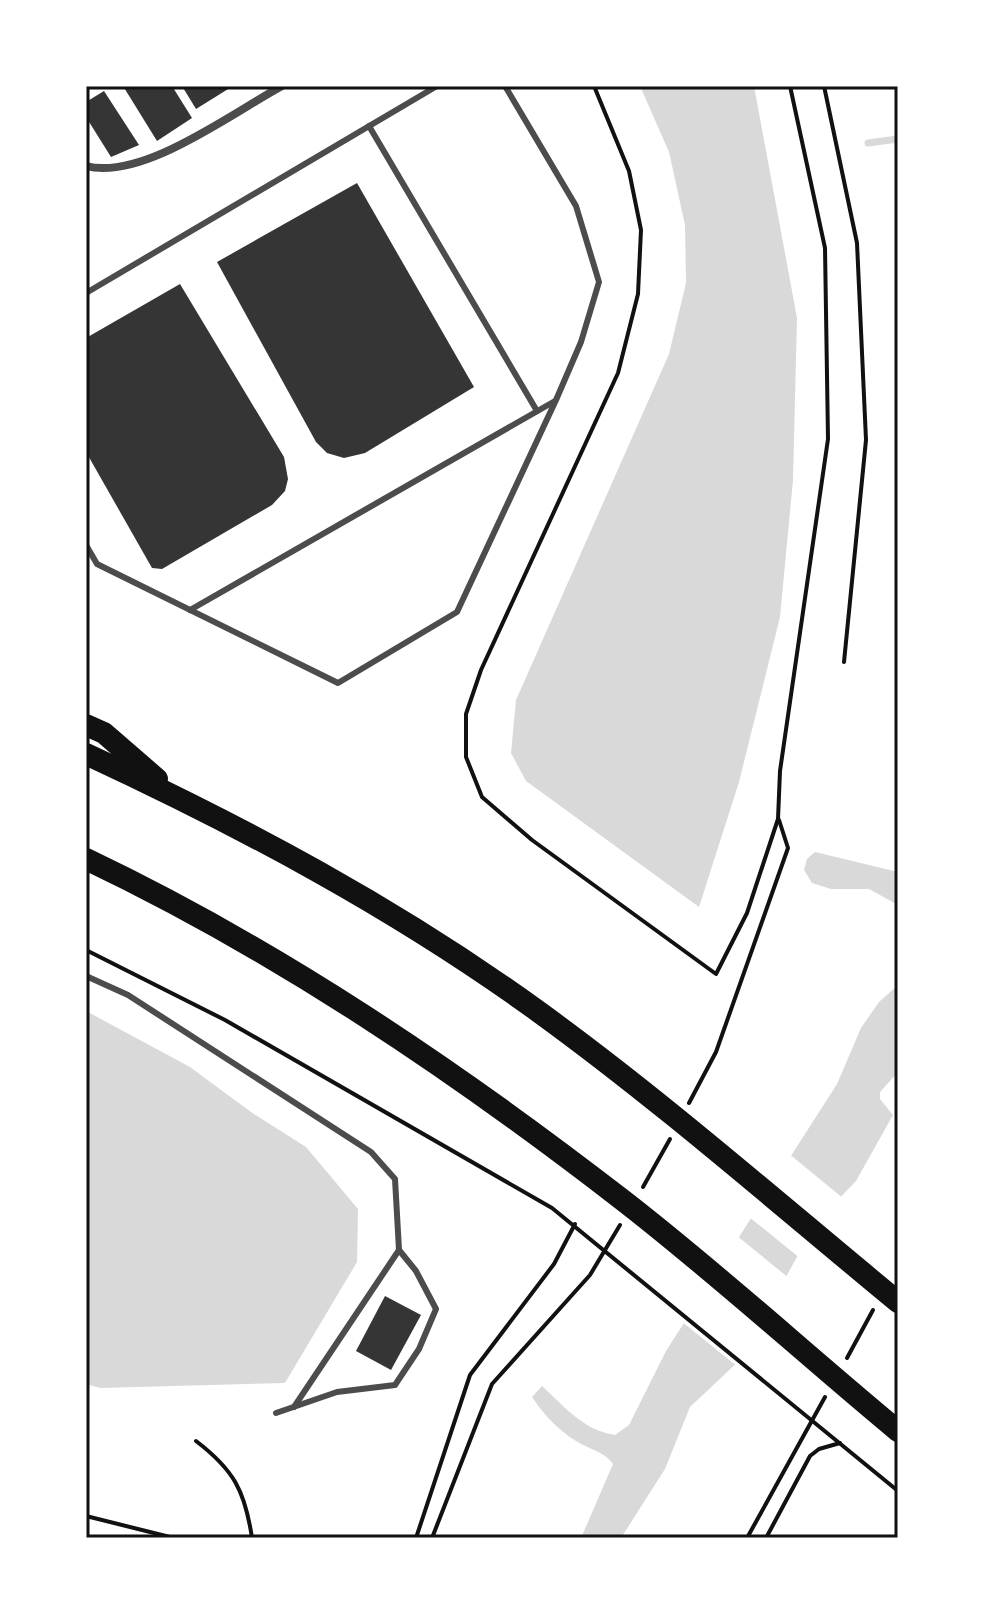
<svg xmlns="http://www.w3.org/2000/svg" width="984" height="1624" font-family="Quicksand,sans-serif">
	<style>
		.water { fill: #d9d9d9 }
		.pier { fill: #fff }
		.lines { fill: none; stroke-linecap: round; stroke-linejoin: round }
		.stream { stroke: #d9d9d9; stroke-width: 7 }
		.building { fill: #353535 }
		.path { stroke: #111; stroke-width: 4 }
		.service { stroke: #4c4c4c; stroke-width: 6 }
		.minor { stroke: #4c4c4c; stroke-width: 8 }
		.motorway { stroke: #111; stroke-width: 22 }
		.neatline { fill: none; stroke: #111; stroke-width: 3 }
	</style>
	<rect width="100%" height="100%" fill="#fff"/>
	<g class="water">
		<path d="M640,86h114l43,232 -4,162 -13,137 -41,165 -40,125 -173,-126 -15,-28 5,-53 153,-346 17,-71 -1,-58 -16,-73z"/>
		<path d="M815,852l83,20v33l-29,-16h-38l-19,-6 -8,-13 3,-11z"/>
		<path d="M898,985v87l-18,20v7l13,16 -37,66 -41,43 -74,135 -51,48 -25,62 -44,69h-40l32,-74c-9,-13 -23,-14 -37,-23 -19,-12 -32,-26 -44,-44l10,-11c23,21 41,44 73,49l14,-10 37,-74 171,-267 24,-56 18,-26z"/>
		<path d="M86,1011l104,56 61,45 55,35 52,62 -1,53 -72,121 -185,5 -14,-4z"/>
	</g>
	<g class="pier">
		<path d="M788,1153l56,46 -26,27 -17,33 -53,-43z"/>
		<path d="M736,1235l54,44 -52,88 -57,-46z"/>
	</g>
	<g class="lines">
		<path class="stream" d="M868,143l30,-4"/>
	</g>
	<g class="building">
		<path d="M123,86h49l20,32 -35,23z"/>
		<path d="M182,86h51l-37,23z"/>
		<path d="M104,91l35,54 -28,12 -25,-40v-15z"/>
		<path d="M357,183l117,204 -109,66 -21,5 -17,-5 -11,-11 -99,-180z"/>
		<path d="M180,284l104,173 4,22 -3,12 -13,14 -110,64 -10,-1 -66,-116v-114z"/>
		<path d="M385,1296l36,19 -30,55 -35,-19z"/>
	</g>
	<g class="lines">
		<g class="path">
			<path d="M594,86l35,85 12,59 -3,64 -20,79 -137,297 -15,44v43l16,40 50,43 184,134 31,-61 31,-94 2,-48 48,-332 -3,-191 -35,-162"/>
			<path d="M824,86l33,157 9,197 -22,222"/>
			<path d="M86,950l139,70 327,188 346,283"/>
			<path d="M689,1103l27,-51 72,-204 -9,-28"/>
			<path d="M643,1187l27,-48"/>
			<path d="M847,1358l26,-48"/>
			<path d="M196,1441c38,29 49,50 56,97"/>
			<path d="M86,1516l88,22"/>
			<path d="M416,1538l54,-163 84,-111 21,-40"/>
			<path d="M432,1538l60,-154 98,-109 30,-50"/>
			<path d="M747,1538l78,-141"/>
			<path d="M766,1538l44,-82 9,-7 21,-6"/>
		</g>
		<g class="service">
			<path d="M369,126l168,285"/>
			<path d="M86,293l351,-207"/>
			<path d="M86,545l11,19 241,119 119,-71 99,-212 25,-58 18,-60 -23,-76 -71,-120"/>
			<path d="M190,610l365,-209"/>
			<path d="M86,976l42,19 243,157 24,27 4,71 17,21 20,38 -17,40 -24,36 -58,7 -61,21"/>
			<path d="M294,1407l105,-157"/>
		</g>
		<path class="minor" d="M86,166c56,15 146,-53 196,-80"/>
		<g class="motorway">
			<path d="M86,725l18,8 53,46"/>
			<path d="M86,754c159,74 311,155 453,258 124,90 240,192 359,290"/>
			<path d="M86,859c191,91 367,210 534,339 96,74 185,156 278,233"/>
		</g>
	</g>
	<rect width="984" height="1624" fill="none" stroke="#ffffff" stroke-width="176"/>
	<rect x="88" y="88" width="808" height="1448" class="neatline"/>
</svg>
